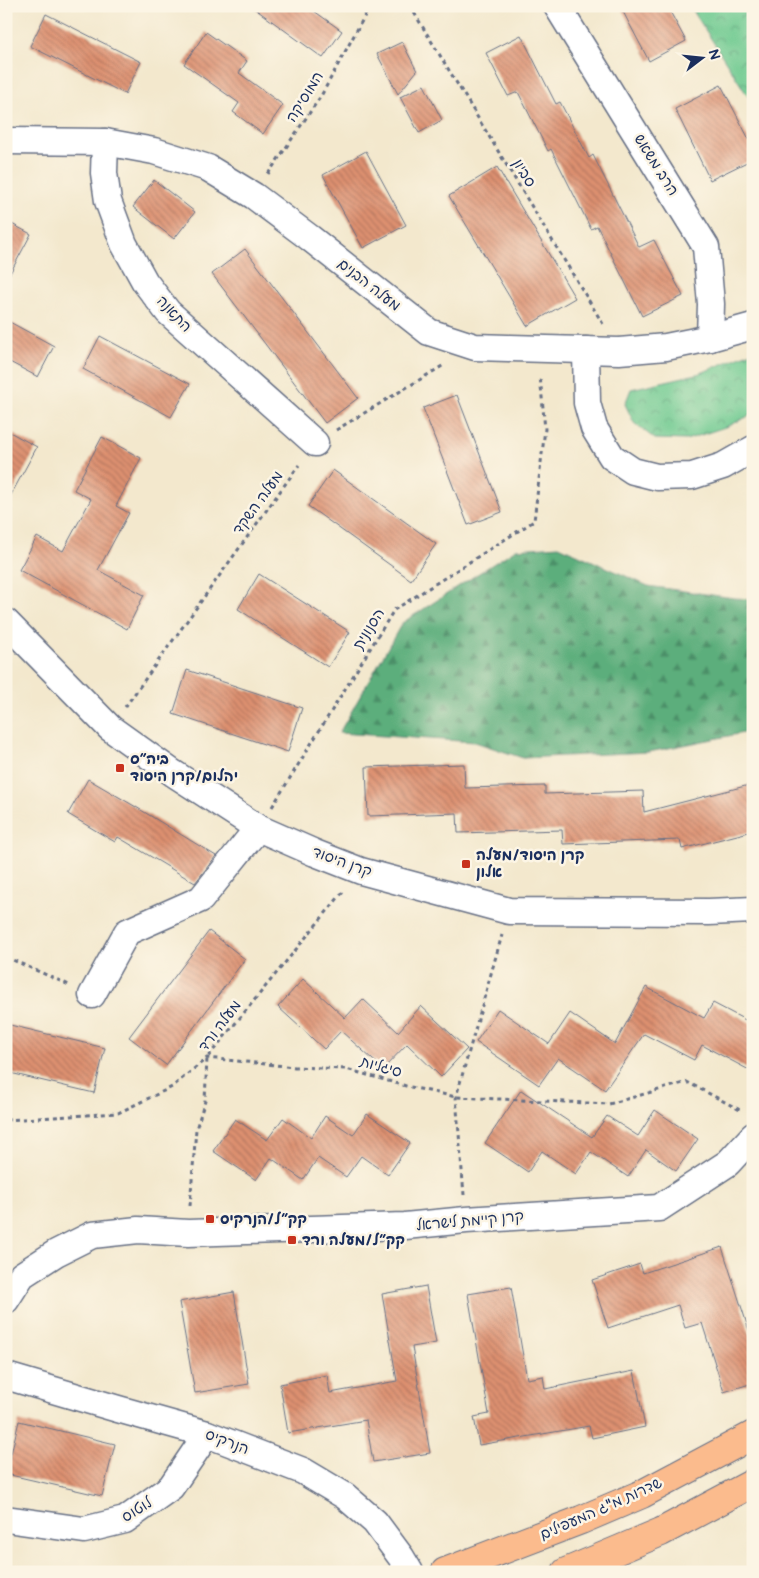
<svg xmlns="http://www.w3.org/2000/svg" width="759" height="1578" font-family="'Balsamiq Sans','Playpen Sans Hebrew',sans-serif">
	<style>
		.forest { fill: url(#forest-firs); stroke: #3c6e6c }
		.park { fill: url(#park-crowns); stroke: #467c78 }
		.building { fill: url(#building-back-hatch) }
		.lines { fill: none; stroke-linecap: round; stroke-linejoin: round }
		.minor-casing { stroke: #677085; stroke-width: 29 }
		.major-casing { stroke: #677085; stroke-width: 30 }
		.path { stroke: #677085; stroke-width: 3; stroke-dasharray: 4 4; stroke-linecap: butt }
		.minor { stroke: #fff; stroke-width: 26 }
		.major { stroke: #fbbb8d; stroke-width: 28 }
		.poi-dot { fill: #c8321e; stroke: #fcf5e5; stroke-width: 2 }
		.labels { text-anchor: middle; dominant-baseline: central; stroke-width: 5; stroke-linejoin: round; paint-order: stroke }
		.street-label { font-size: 15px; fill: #1b2f5e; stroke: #fcf5e5 }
		.poi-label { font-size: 15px; font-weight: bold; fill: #1b2f5e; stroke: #fcf5e5; text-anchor: start }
	</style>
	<defs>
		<pattern id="forest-firs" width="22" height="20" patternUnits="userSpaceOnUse" patternTransform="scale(1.25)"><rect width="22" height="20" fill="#5cae7b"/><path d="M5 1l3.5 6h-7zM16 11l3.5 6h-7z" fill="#4b8e68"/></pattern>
		<pattern id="park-crowns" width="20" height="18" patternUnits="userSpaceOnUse" patternTransform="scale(1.25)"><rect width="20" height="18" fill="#70ca91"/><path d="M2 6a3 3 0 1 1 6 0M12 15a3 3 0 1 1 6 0" fill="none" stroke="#5ba47a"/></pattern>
		<pattern id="building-back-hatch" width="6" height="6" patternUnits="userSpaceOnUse" patternTransform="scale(1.25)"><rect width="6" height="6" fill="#dd9070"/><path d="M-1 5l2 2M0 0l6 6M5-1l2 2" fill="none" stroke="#b2765f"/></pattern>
	</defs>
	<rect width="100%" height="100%" fill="#fcf5e5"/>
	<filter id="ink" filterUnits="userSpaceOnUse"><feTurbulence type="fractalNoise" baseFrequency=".02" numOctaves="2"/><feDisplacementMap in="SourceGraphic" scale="10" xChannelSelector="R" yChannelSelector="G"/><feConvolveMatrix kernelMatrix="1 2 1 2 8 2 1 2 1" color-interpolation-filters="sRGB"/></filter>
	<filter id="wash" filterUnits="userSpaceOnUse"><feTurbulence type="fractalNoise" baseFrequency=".0096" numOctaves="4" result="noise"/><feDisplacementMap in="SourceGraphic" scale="20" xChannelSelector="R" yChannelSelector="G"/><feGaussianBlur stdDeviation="1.12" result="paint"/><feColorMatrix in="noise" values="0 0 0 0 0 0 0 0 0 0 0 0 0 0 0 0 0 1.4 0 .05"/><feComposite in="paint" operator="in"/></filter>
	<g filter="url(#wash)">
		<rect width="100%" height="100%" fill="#f3e8cd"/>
		<path class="forest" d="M559,546l89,40 86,12 19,1v132l-104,21 -126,6 -48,-16 -136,-9 63,-110 114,-74z"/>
		<g class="park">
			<path d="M690,6h59l4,7v91z"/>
			<path d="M753,351v63l-25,12 -42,14 -31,-1 -21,-16 -9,-19 6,-15 70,-16z"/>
		</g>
		<g id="blocks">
			<g class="building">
				<path d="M251,6h56l35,25 -19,27z"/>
				<path d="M620,6h47l19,35 -37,20z"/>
				<path d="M46,14l95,48 -16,32 -95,-48z"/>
				<path d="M206,32l41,29 -8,12 44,32 -20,29 -30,-22 6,-9 -55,-39z"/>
				<path d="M521,35l35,69 4,-2 29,56 4,-3 46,92 15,-7 29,56 -41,20 -45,-90 -6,3 -40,-80 -3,2 -30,-59 -10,4 -22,-43z"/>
				<path d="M402,42l15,29 -19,23 -21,-40z"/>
				<path d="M424,85l18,35 -23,13 -19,-36z"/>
				<path d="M721,85l32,62v12l-43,21 -35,-71z"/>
				<path d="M366,151l40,74 -43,23 -40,-73z"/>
				<path d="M497,167l78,131 -48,28 -78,-130z"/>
				<path d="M154,180l41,32 -21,27 -41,-32z"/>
				<path d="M6,221l25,13 -25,47z"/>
				<path d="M245,249l113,149 -33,25 -113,-149z"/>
				<path d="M6,320l48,26 -16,31 -32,-17z"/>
				<path d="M100,336l90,48 -19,33 -88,-48z"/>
				<path d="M457,395l45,117 -34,13 -45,-117z"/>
				<path d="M6,430l31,17 -31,57z"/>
				<path d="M102,437l39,21 -25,48 13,7 -31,57 46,25 -17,34 -108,-59 18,-33 26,14 28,-52 -17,-9z"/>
				<path d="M333,470l103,74 -25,36 -103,-74z"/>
				<path d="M259,574l91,58 -22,35 -90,-58z"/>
				<path d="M187,670l115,38 -14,44 -115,-38z"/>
				<path d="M464,764l1,24 80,-2v8l98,-3 1,21 109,-28v47l-71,18 -2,-9 -117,4 -1,-14 -104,3 -1,-20 -89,3 -2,-49z"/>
				<path d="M88,779l48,28 80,49 -21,27 -77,-46 -3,5 -47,-28z"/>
				<path d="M209,931l36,28 -79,106 -37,-28z"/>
				<path d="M303,979l42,39 18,-19 35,33 23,-26 46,43 -26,28 -34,-33 -24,25 -42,-38 -17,18 -46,-42z"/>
				<path d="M646,987l58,31 9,-15 40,21v48l-51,-27 -8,15 -50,-26 -39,56 -47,-32 -19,27 -63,-43 22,-33 51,35 21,-31 45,31z"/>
				<path d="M6,1024l99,24 -11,45 -88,-21z"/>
				<path d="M521,1090l71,47 15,-21 31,20 17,-26 43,29 -22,32 -30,-21 -18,27 -37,-25 -15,22 -34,-23 -14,21 -43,-29z"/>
				<path d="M367,1114l43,29 -22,32 -27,-19 -15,21 -28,-19 -15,22 -32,-22 -15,22 -43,-29 22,-32 32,21 16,-22 28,20 14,-22 28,19z"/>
				<path d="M722,1247l31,96v40l-29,9 -22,-69 -17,5 -7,-23 -70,23 -16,-48 48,-16 3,9z"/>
				<path d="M426,1286l10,57 -24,4 18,106 -57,9 -7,-42 -78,13 -8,-49 47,-9 3,18 67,-12 -15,-87z"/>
				<path d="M511,1287l16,92 16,-3 2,13 89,-18 11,56 -53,11 -3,-12 -110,19 -5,-28 15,-3 -21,-120z"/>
				<path d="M234,1292l15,92 -54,9 -16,-91z"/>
				<path d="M19,1421l96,23 -13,52 -96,-22z"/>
			</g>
		</g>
	</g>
	<g filter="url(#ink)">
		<use href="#blocks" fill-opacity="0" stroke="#677085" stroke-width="1"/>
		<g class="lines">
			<defs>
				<g id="minor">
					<path d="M557,6l149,241 5,57 -1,34"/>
					<path d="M6,141l99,1 49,9 54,17 46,28 56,42 119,94 46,15 144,4 47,-4 44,-9 43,-12"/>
					<path d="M105,142l-1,31 4,28 16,43 21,38 23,30 147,131"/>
					<path d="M586,350l1,53 7,25 18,29 21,14 24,6 35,-1 31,-10 30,-17"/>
					<path d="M6,622l104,106 63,45 85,55 57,25 46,18 148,40 200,1 44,-2"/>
					<path d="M92,995l35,-63 74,-33 57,-71"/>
					<path d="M6,1300l16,-25 34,-22 36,-18 46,-5 50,3 217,-7 61,-6 193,-12 69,-45 25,-27"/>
					<path d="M6,1376l112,33 89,25 96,37 42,25 30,26 26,35 9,15"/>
					<path d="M6,1519l78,11 41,-10 46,-33 36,-53"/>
				</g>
				<g id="major">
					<path d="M445,1572l136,-52 61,-26 111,-59"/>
					<path d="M566,1572l95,-40 92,-49"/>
				</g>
			</defs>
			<use href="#minor" class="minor-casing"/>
			<use href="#major" class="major-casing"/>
			<g class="path">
				<path d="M410,6l193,318"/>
				<path d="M749,6l4,7"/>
				<path d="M268,174l53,-78 49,-90"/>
				<path d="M336,430l108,-65"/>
				<path d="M125,707l174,-242"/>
				<path d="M272,807l122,-197 140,-89 11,-92 -5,-53"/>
				<path d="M6,957l63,28"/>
				<path d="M6,1120l112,-7 54,-26 35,-29 88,9 51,2 60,17 50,11 153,7 78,-22 55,29"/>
				<path d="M464,1195l-8,-98 46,-162"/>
				<path d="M190,1206l6,-77 9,-28 2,-43 136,-166"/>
			</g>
			<use href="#minor" class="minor"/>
			<use href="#major" class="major"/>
		</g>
	</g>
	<g class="poi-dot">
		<rect x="115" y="763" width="10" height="10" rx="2.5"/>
		<rect x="461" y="859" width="10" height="10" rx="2.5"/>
		<rect x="205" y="1214" width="10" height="10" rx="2.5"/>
		<rect x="287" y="1235" width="10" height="10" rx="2.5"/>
	</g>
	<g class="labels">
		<g class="street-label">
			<text transform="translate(305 97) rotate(-58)">המוסיקה</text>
			<text transform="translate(656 165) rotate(58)">הרב משאש</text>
			<text transform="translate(524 173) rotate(59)">סביון</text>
			<text transform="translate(369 285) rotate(38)">מעלה הבנים</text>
			<text transform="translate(174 314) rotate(47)">התאנה</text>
			<text transform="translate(258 503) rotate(-54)">מעלה השקד</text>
			<text transform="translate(369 629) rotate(-58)">הסנונית</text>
			<text transform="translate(342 862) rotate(20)">קרן היסוד</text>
			<text transform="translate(220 1026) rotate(-53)">מעלה ורד</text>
			<text transform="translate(381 1067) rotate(16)">סיגליות</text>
			<text transform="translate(470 1221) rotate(-5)">קרן קיימת לישראל</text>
			<text transform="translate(227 1442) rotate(21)">הנרקיס</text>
			<text transform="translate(601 1509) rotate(-24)">שדרות מ"ג המעפילים</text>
			<text transform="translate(137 1510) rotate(-32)">לוטוס</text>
		</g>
		<g class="poi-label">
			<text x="130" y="759">ביה״ס<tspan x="130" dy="17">יהלום/קרן היסוד</tspan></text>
			<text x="476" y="855">קרן היסוד/מעלה<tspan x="476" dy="17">אלון</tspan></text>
			<text x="220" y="1219">קק״ל/הנרקיס</text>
			<text x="302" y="1240">קק״ל/מעלה ורד</text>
		</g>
	</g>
	<rect width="759" height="1578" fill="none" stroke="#fcf5e5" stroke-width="25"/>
	<g transform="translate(702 58) rotate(74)" stroke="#fcf5e5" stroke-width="4" paint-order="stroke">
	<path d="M0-4L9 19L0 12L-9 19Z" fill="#1b2f5e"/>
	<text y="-8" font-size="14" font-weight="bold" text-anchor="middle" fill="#1b2f5e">N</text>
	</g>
</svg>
